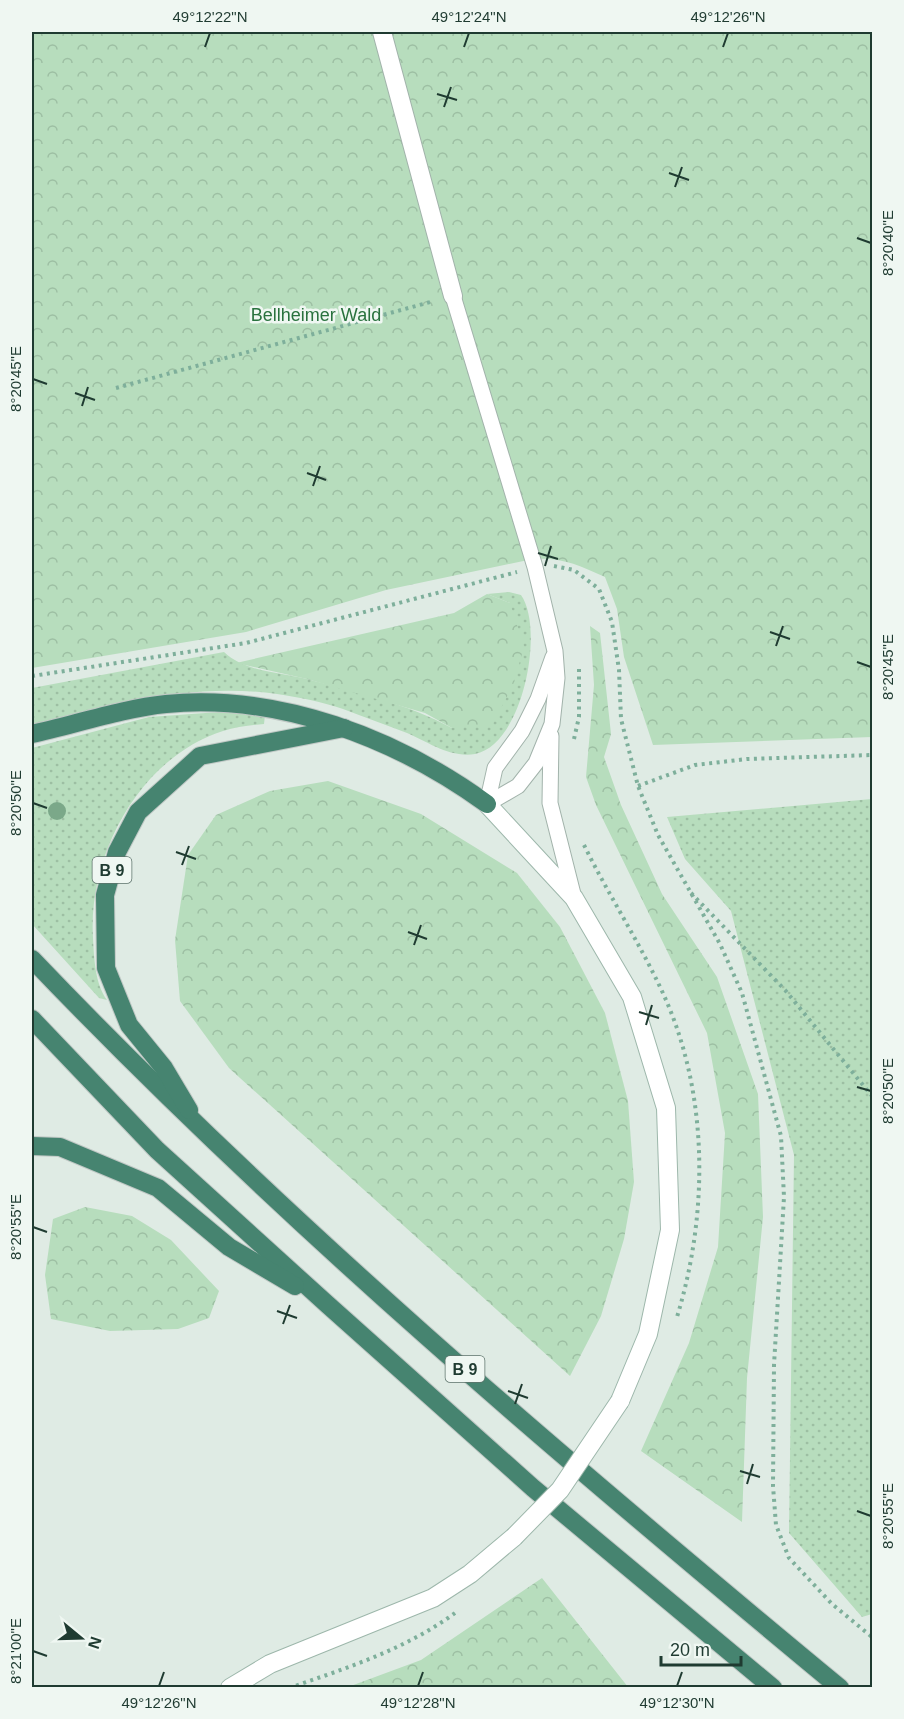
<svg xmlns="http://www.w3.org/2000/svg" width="904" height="1719" font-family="Helvetica,sans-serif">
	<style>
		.grass { fill: url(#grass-dots) }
		.forest { fill: url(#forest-crowns) }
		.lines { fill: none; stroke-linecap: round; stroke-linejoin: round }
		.service-casing { stroke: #a2b3ab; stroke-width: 17 }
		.minor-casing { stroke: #a2b3ab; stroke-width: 20 }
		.secondary-casing { stroke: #9db7ab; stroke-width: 20 }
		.trunk-casing { stroke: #c0c8c5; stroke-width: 20 }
		.path { stroke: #7eaf9b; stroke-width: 4; stroke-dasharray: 3 4.5; stroke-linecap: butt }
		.service { stroke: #fff; stroke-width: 15 }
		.minor { stroke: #fff; stroke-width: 18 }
		.secondary { stroke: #fff; stroke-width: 18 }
		.trunk { stroke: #468470; stroke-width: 18 }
		.secondary-bridge-casing { stroke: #9db7ab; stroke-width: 20; stroke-linecap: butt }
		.secondary-bridge { stroke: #fff; stroke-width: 18 }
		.tree { fill: #7ba889 }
		.ticks { fill: none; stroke: #1f3b31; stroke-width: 2 }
		.labels { text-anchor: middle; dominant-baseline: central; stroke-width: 5; stroke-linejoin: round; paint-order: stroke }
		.shield { fill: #eff7f2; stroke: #5d736b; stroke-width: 1.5 }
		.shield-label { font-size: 16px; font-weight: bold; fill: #1f3b31 }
		.park-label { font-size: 18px; fill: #29723e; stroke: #eff7f2 }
		.neatline { fill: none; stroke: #1f3b31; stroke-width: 2 }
		.ticks-label { font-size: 15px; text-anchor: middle; fill: #1f3b31 }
	</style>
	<defs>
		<pattern id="grass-dots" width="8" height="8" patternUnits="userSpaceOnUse" patternTransform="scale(1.5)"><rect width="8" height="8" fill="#b7ddbd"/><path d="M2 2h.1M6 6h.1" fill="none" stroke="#9dbfa3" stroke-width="1.8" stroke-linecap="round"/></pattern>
		<pattern id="forest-crowns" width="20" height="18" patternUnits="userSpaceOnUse" patternTransform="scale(1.5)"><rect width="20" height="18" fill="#b7ddbd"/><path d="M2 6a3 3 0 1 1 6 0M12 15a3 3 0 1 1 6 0" fill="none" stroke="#9dbfa3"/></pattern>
	</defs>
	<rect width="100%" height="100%" fill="#dfebe4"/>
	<g class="grass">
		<path d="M509,592l12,3c24,34 2,150 -46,159 -25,4 -47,-12 -68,-21 -21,-8 -43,-16 -64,-24 -20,-7 -45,-12 -66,-15 -87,-12 -162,11 -245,32v-38l192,-36c21,20 55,20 83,27 49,13 101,25 145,49l58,-125 -23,-9z"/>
		<path d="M234,711l31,4 -1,9c-14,1 -28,3 -41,7 -84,27 -135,124 -130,207 1,20 2,46 14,62l-8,-2 -67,-74v-176l117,-31z"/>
		<path d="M872,799v815l-10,3 -73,-84 5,-378 -63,-244 -46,-52 -18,-42z"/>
	</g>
	<g class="forest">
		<path d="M32,32h840v705l-219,8 -29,-88 -7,-48 -12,-32c-26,-12 -44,-20 -72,-18l-147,31 -140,42 -214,36z"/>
		<path d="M487,594l23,9 14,44 -11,38 -21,40 -40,3 -27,-15 -118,-34 -71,-16 218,-50z"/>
		<path d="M590,626l10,7 11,101 -7,23 17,48 41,89 55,83 41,117 5,123 -16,161 -5,144 -101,-71 48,-108 29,-96 7,-114 -18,-100 -111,-228 -10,-28 8,-92z"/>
		<path d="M328,781l93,33 96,59 43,54 45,86 23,88 6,81 -10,57 -23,77 -31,60 -341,-308 -49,-67 -5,-61 13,-85 28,-40 54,-24z"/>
		<path d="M85,1207l47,9 39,24 48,51 -10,27 -31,11 -68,2 -59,-12 -6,-44 8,-56z"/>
		<path d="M542,1578l86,109h-280l73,-27z"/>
	</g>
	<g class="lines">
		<defs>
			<g id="service">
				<path d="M453,296l82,271 20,84 2,27 -5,46 -16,39 -18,23 -31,18"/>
				<path d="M551,736l-1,67 24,95"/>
				<path d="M487,804l8,-36 27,-37 16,-32 15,-42"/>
			</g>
			<path id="minor" d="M382,32l71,264"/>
			<g id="secondary">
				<path d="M487,804l87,94 58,99 34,111 4,122 -22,104 -28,67"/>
				<path d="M230,1688l40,-24 163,-66 37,-24 44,-37"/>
			</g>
			<g id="trunk">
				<path d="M32,734c41,-9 93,-26 134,-30 113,-11 230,34 321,100"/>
				<path d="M32,959c250,262 529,498 808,729"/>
				<path d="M32,1019l125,131 171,155 205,183 240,200"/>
				<path d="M189,1110l-25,-42 -35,-43 -23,-57 -1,-73 12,-43 21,-40 62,-56 144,-28"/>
				<path d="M32,1146l28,1 98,41 71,59 66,39"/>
			</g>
		</defs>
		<use href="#service" class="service-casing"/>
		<use href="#minor" class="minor-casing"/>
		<use href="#secondary" class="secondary-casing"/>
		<use href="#trunk" class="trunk-casing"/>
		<g class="path">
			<path d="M116,388l318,-87"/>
			<path d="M554,566l20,4 25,19 13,33 7,48 2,49 17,67 20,49 62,109 22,49 39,143 3,61 -10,168 -1,121 3,39 13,33 43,46 40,33"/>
			<path d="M32,676l214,-33 271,-71"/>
			<path d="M574,739l5,-22v-51"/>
			<path d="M638,786l57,-21 52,-6 125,-4"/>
			<path d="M584,845c24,49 54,95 77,144 48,101 48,223 16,328"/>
			<path d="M691,893l94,97 87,106"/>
			<path d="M289,1688c58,-20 117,-39 166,-75"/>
		</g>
		<use href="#service" class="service"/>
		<use href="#minor" class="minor"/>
		<use href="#secondary" class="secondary"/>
		<use href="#trunk" class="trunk"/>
		<defs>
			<path id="secondary-bridge" d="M514,1537l46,-47 60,-89"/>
		</defs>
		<use href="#secondary-bridge" class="secondary-bridge-casing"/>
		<use href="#secondary-bridge" class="secondary-bridge"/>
	</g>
	<circle class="tree" cx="57" cy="811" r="9"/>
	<path class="ticks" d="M205,47l5,-14M464,47l5,-14M723,47l5,-14M437,94l20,6M444,107l7,-20M669,173l20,7M675,187l7,-20M857,238l14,5M33,379l14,5M75,393l20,7M82,406l6,-19M307,473l19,7M313,486l7,-20M538,553l20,6M545,566l6,-20M770,632l20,7M776,646l7,-20M857,662l14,5M33,803l14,5M176,852l20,7M182,865l7,-19M408,932l19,7M414,945l7,-20M639,1012l20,6M646,1025l6,-20M857,1087l14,4M33,1227l14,5M277,1311l20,7M283,1324l7,-19M508,1391l20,7M515,1404l7,-20M740,1471l20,6M747,1484l6,-20M857,1511l14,5M33,1651l14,5M159,1686l5,-14M418,1686l5,-14M677,1686l5,-14"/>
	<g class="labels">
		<g class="shield">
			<rect x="92.5" y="857" width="39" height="26" rx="4.5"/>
			<rect x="445.5" y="1356" width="39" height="26" rx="4.5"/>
		</g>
		<g class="shield-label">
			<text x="112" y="870">B 9</text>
			<text x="465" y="1369">B 9</text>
		</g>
		<g class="park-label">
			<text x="316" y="315">Bellheimer Wald</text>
		</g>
	</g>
	<rect width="904" height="1719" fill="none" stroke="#eff7f2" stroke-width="66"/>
	<g transform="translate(81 1638) rotate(109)" stroke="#eff7f2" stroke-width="4.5" paint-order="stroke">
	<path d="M0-4.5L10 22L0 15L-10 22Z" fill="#1f3b31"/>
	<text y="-9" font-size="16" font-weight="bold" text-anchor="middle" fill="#1f3b31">N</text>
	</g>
	<path d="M661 1656v9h80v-9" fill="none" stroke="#1f3b31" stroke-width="3"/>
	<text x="670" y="1656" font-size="18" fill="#1f3b31" stroke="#eff7f2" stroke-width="4.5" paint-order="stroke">20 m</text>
	<rect x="33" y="33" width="838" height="1653" class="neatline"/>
	<g class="ticks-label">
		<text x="210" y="22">49°12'22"N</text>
		<text x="469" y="22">49°12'24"N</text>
		<text x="728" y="22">49°12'26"N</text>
		<text transform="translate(888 243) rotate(-90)" y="5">8°20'40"E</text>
		<text transform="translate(16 379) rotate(-90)" y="5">8°20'45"E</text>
		<text transform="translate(888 667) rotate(-90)" y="5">8°20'45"E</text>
		<text transform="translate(16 803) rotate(-90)" y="5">8°20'50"E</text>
		<text transform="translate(888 1091) rotate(-90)" y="5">8°20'50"E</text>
		<text transform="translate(16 1227) rotate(-90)" y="5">8°20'55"E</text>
		<text transform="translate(888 1516) rotate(-90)" y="5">8°20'55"E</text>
		<text transform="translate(16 1651) rotate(-90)" y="5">8°21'00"E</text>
		<text x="159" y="1708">49°12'26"N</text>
		<text x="418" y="1708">49°12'28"N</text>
		<text x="677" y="1708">49°12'30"N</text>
	</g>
</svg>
